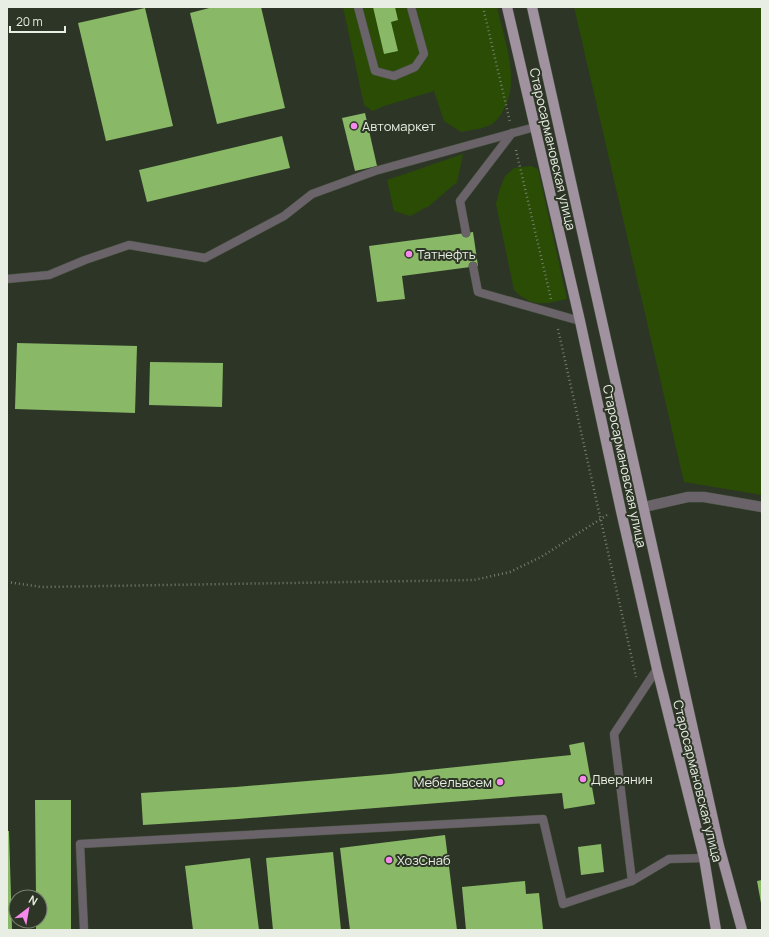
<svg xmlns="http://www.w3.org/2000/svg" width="769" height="937" font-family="Manrope,sans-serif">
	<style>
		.green { fill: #2a4c05 }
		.building { fill: #89b867 }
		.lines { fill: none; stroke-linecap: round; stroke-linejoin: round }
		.service-casing { stroke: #4b5344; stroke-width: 9 }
		.minor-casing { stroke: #4b5344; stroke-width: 11 }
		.primary-casing { stroke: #4b5344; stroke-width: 11 }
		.path { stroke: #757d70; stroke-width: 2.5; stroke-dasharray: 1 3; stroke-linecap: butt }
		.service { stroke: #6a6369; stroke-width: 8 }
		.minor { stroke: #6a6369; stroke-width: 10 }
		.primary { stroke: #a1929f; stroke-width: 10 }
		.poi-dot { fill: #f788ec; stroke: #2d3626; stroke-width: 1.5 }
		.labels { text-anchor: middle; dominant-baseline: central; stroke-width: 4; stroke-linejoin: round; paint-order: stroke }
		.poi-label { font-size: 13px; fill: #e8eee4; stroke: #2d3626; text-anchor: start }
		.street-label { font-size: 13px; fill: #e8eee4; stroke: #2d3626 }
	</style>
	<rect width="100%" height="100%" fill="#2d3626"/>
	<g class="green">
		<path d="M343,7h154c7,32 24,74 6,104 -3,5 -7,11 -13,14 -8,4 -20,5 -29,7l-17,-11 -10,-30 -50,15 -11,5 -9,-6z"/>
		<path d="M574,7h188v488l-78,-13z"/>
		<path d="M463,154l-6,28 -28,24 -19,10 -16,-5 -7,-31z"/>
		<path d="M531,166l7,3 29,130c-23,5 -35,9 -53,-9l-18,-86 4,-16 5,-12 9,-8z"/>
	</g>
	<g class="building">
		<path d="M213,7h48l24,101 -68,16 -27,-111z"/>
		<path d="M373,7h22l3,13 -7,2 7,29 -14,3z"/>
		<path d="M145,8l28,118 -67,15 -28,-118z"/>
		<path d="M365,113l12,53 -22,5 -13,-53z"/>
		<path d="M282,136l8,32 -143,34 -8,-32z"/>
		<path d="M473,232l5,34 -76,10 3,23 -28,3 -8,-56z"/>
		<path d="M17,343l120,3 -2,67 -120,-4z"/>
		<path d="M150,362l73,1 -1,44 -73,-2z"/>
		<path d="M584,742l11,62 -31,5 -2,-16 -324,26 -95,6 -2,-32 95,-6 154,-13 181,-19 -2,-10z"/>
		<path d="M35,800h36v130h-35v-9h4v-24h-4z"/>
		<path d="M7,831h2l3,99h-5z"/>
		<path d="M445,835l12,95h-107l-10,-82z"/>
		<path d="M601,844l3,28 -23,3 -3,-28z"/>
		<path d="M333,852l8,78h-68l-7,-72z"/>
		<path d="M250,858l9,72h-66l-8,-64z"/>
		<path d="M762,880v23h-1l-4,-22z"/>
		<path d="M525,881l1,13 13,-1 4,36 -1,1h-76l-4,-43z"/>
	</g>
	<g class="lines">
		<defs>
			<g id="service">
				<path d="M358,7l17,64 19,5 21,-9 9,-13 -13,-47"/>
				<path d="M466,233l-6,-32 52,-68"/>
				<path d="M473,266l5,26 102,29"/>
				<path d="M7,279l42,-4 36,-15 44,-15 76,13 79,-42 28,-22 63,-23 160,-44"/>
				<path d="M632,881l-18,-147 43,-65"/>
				<path d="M84,930l-4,-86 463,-25 20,85 69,-23 37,-22 35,-1"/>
			</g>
			<path id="minor" d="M644,507l44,-10h16l58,10"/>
			<g id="primary">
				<path d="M507,7l73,314 41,190 36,158 47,189 12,72"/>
				<path d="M532,7l187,839 23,84"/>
			</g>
		</defs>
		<use href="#service" class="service-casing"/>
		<use href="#minor" class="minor-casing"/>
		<use href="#primary" class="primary-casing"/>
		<g class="path">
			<path d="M483,7l27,115"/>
			<path d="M516,150l35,149"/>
			<path d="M558,329l78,348"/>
			<path d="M7,582l35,5 432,-7 36,-8 31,-15 66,-42"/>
		</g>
		<use href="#service" class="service"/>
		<use href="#minor" class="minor"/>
		<use href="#primary" class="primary"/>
	</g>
	<g class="poi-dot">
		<circle cx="354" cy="126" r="4"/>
		<circle cx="409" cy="254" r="4"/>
		<circle cx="583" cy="779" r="4"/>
		<circle cx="500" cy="782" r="4"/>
		<circle cx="389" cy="860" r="4"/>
	</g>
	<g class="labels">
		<g class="poi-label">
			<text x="362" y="126">Автомаркет</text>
			<text x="417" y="254">Татнефть</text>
			<text x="591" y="779">Дверянин</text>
			<text x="492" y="782" text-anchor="end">Мебельвсем</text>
			<text x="397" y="860">ХозCнаб</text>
		</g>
		<g class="street-label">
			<text transform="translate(553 149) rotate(77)">Старосармановская улица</text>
			<text transform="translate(625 466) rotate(78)">Старосармановская улица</text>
			<text transform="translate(698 781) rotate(76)">Старосармановская улица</text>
		</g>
	</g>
	<rect width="769" height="937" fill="none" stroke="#e8eee4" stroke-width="16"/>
	<g transform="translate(28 909) rotate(31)"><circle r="19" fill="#2d3626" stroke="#788072"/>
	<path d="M0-3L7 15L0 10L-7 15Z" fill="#f788ec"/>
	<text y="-6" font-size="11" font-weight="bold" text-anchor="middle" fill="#e8eee4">N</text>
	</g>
	<path d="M10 26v6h55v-6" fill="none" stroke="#e8eee4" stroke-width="2"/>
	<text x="16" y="26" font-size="12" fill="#e8eee4" stroke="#2d3626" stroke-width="3" paint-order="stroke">20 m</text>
</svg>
